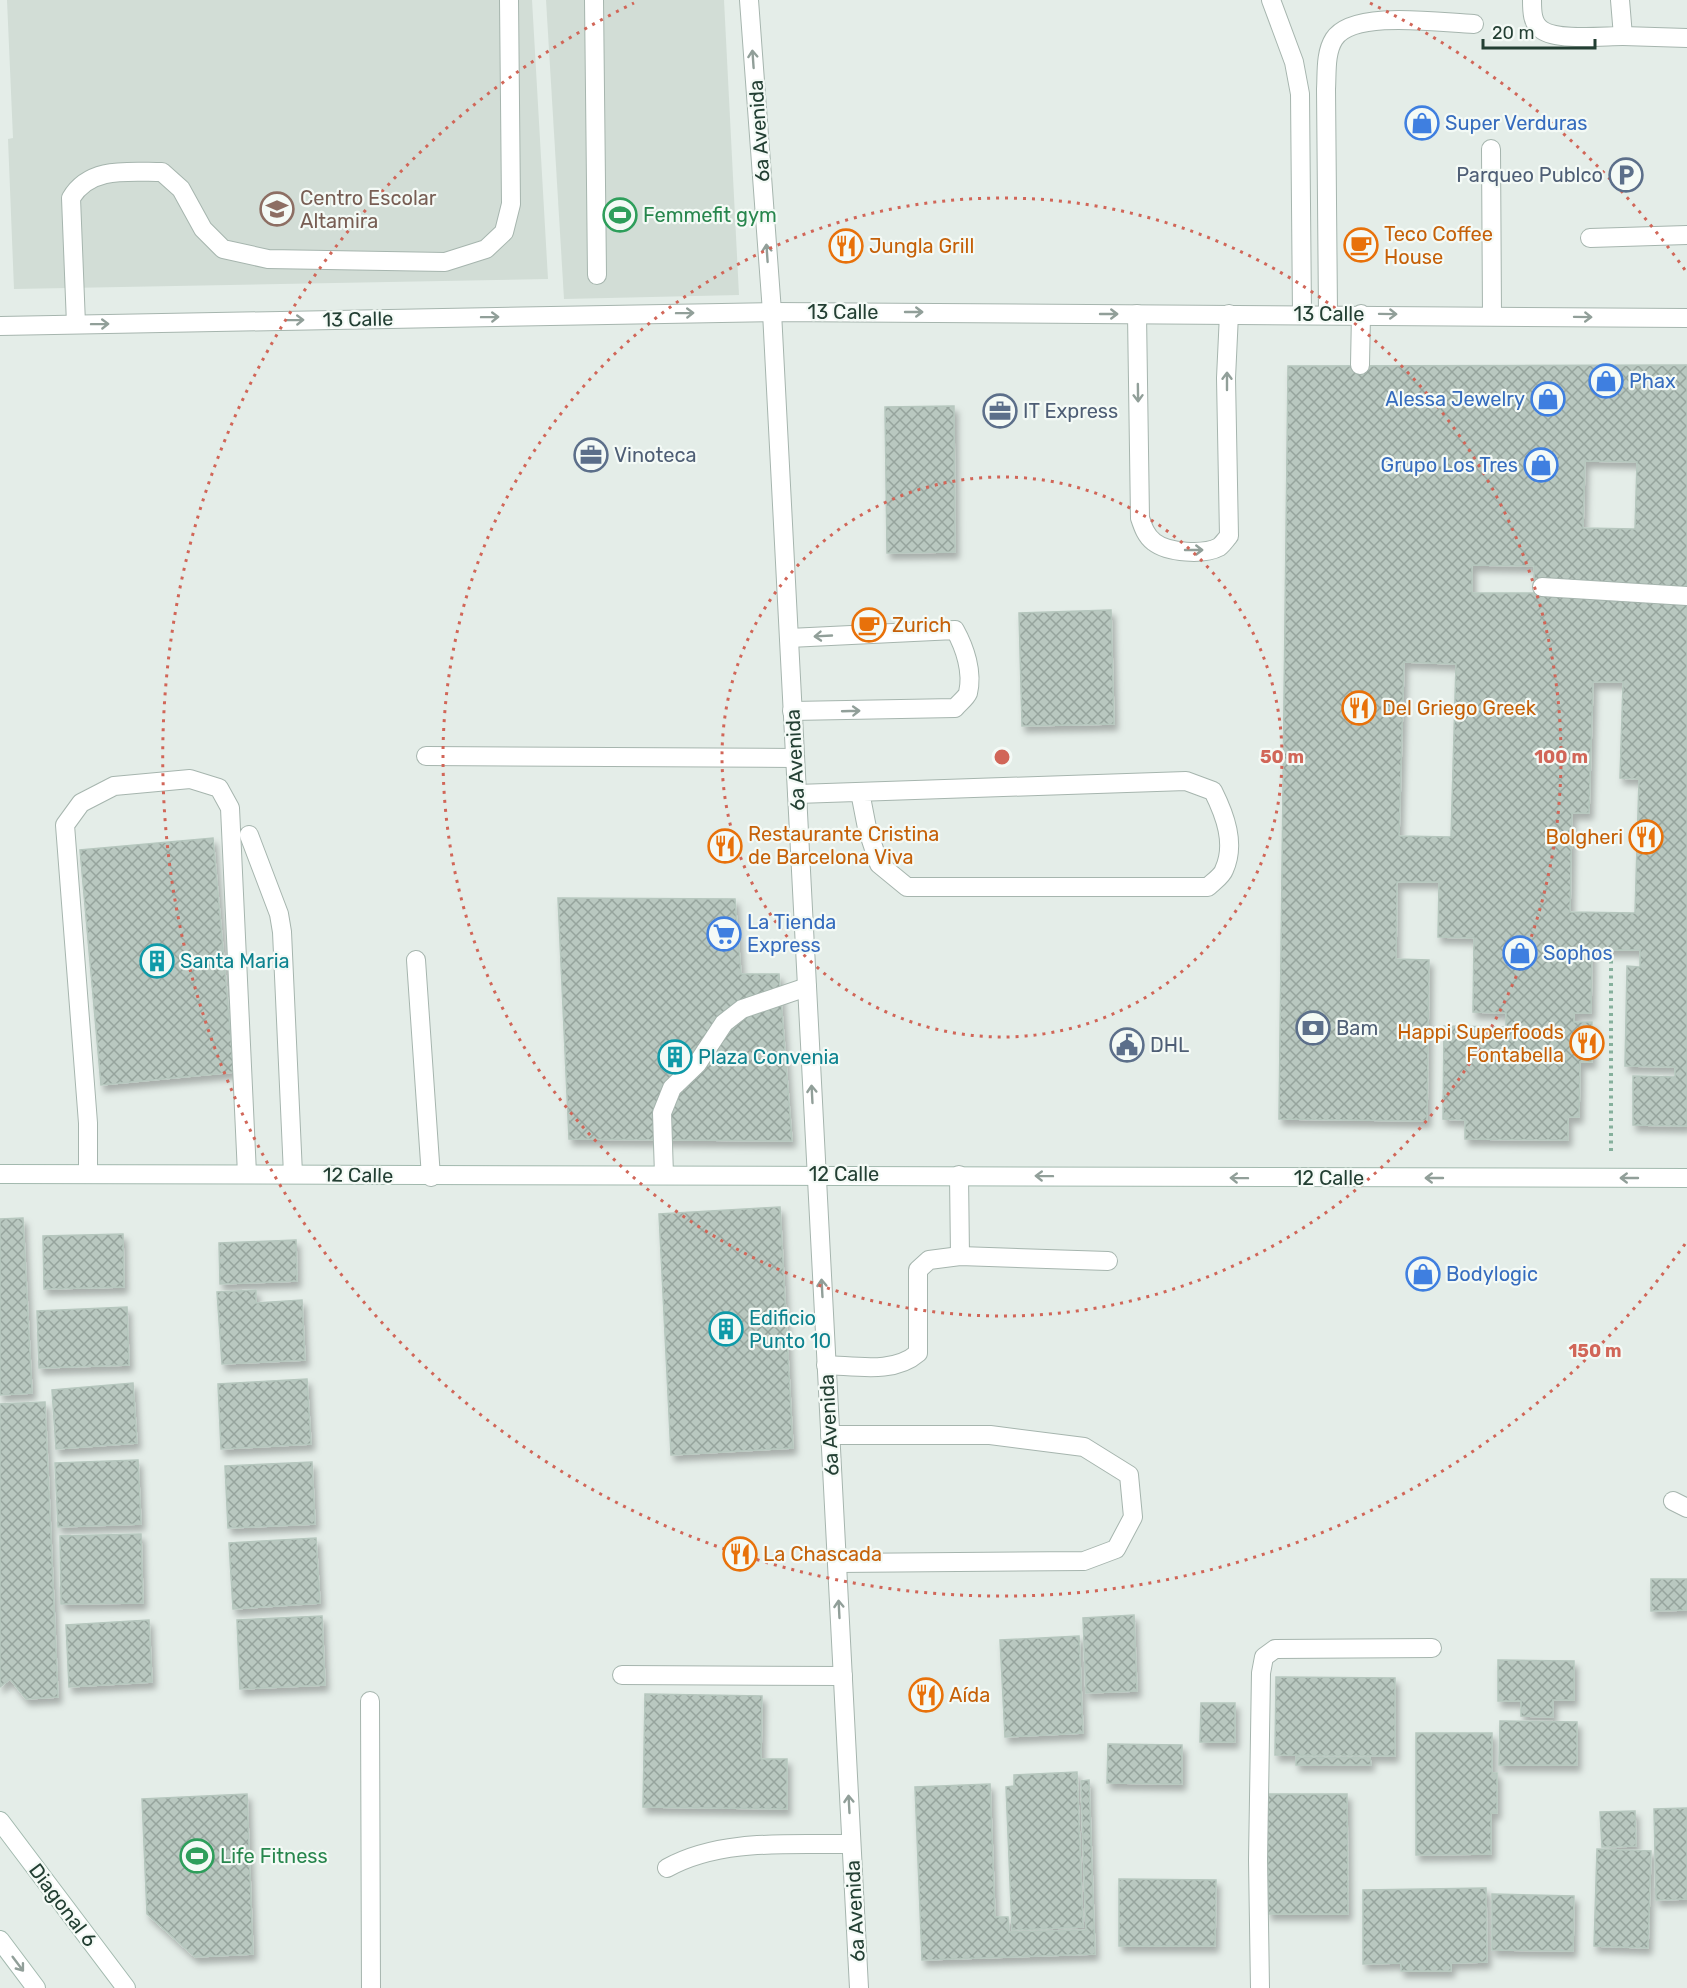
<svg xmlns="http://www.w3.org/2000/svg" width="1687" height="1988" font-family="Rubik,sans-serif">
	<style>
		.built { fill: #d2ddd6 }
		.building { fill: url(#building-cross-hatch); stroke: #b6c7be; stroke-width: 1.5; fill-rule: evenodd; filter: url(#shadow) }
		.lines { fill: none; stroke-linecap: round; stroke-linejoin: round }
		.service-casing { stroke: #a6b5ae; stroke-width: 20 }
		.minor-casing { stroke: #a6b5ae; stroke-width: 20 }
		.tertiary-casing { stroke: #a6b5ae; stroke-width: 20 }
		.secondary-casing { stroke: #a2b9ae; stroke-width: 20 }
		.path { stroke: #85b09c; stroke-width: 4; stroke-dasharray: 3 4.5; stroke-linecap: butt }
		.service { stroke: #fff; stroke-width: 18 }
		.minor { stroke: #fff; stroke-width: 18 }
		.tertiary { stroke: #fff; stroke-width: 18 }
		.secondary { stroke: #fff; stroke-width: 18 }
		.oneway { stroke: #919f99 }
		.ring { fill: none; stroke: #d16658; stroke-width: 3; stroke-dasharray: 3 6 }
		.labels { text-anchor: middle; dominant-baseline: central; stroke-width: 4.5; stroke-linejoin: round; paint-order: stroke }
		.shop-label { font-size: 20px; fill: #366cbe; stroke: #f4faf6; text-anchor: start }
		.street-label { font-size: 20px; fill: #233f33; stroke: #f4faf6 }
		.service-label { font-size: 20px; fill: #4e5e75; stroke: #f4faf6; text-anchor: start }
		.education-label { font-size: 20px; fill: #785e54; stroke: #f4faf6; text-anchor: start }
		.leisure-label { font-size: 20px; fill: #27864d; stroke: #f4faf6; text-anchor: start }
		.food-label { font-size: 20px; fill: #c56008; stroke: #f4faf6; text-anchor: start }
		.culture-label { font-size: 20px; fill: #0d838f; stroke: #f4faf6; text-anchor: start }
		.centre { fill: #d16658; stroke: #f4faf6; stroke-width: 3 }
		.ring-label { font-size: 18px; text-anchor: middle; font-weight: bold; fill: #d16658; stroke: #f4faf6; stroke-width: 4.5; stroke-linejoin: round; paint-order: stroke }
	</style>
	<defs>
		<pattern id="building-cross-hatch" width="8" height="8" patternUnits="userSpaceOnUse" patternTransform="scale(1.5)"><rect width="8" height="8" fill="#b9c8c0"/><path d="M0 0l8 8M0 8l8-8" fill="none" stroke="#96a49d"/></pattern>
		<filter id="shadow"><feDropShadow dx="3.5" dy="6" stdDeviation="3" flood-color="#0004"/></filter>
	</defs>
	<rect width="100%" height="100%" fill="#e4ede8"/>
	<g class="built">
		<path d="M7,0h525l16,279 -534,10 -6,-150 5,-1z"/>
		<path d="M546,0h178l15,295 -175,4z"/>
	</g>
	<g class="building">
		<path d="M1687,365v761l-54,-1v-49l42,1v-10l-50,-1 2,-100 13,1v-17h-48l-1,63h-17v9h18v40h-12l-1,55h-11v23l-103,-1v-19l-22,-1 1,-93 62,1v-14l-33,-1 1,-74 -36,-1 1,-55h-42l-1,77 33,1 -2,161 -148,-2 9,-753zM1585,461l52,1 -2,67 -52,-1zM1472,565l62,1v27h-62zM1404,662l52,2 -5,173 -52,-1zM1593,682h30l-3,96 19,1 -4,134 -65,-1 2,-99h17z"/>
		<path d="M954,406l1,146 -68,1 -2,-146z"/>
		<path d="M1111,610l3,114 -92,2 -3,-113z"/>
		<path d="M213,838l21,234 -133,13 -21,-235z"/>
		<path d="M558,898l177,1 6,75h38l13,167 -223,-2z"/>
		<path d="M780,1207l13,241 -122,7 -12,-241z"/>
		<path d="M23,1218l9,175 -32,2v-176z"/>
		<path d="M123,1234l1,53 -80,2 -1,-53z"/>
		<path d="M296,1240l1,41 -77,3 -1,-41z"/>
		<path d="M256,1290v13l46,-3 3,60 -83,4 -5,-72z"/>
		<path d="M127,1307l2,58 -90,3 -2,-57z"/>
		<path d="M307,1379l4,65 -90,5 -3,-65z"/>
		<path d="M133,1383l4,60 -81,6 -4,-59z"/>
		<path d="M45,1402l13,295 -32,2 -16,-20 -10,8v-283z"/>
		<path d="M138,1460l3,64 -83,3 -3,-64z"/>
		<path d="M312,1462l3,62 -87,4 -3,-62z"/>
		<path d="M141,1534l2,69 -82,1 -1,-68z"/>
		<path d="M316,1538l4,65 -87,6 -4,-66z"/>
		<path d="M1651,1579h36v31l-36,1z"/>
		<path d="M1134,1615l3,76 -51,2 -3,-75z"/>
		<path d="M322,1616l3,69 -85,4 -3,-69z"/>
		<path d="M149,1620l3,62 -83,5 -3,-62z"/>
		<path d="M1079,1636l4,97 -78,4 -5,-97z"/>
		<path d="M1498,1660l76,1v39h-21v17l-32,-1v-15h-23z"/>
		<path d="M1276,1677l119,1v78l-120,-1z"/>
		<path d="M645,1694l117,2 -1,63h26v50l-144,-2z"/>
		<path d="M1201,1703h34v39h-35z"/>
		<path d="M1500,1721l77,1v43h-78z"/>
		<path d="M1416,1733h76v40h5v40h-6v41l-75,1z"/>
		<path d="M1108,1744l74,1v39l-75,-1z"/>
		<path d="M1296,1757l74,1 1,7h-75z"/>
		<path d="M1077,1772l6,155 -71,3 -6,-143 8,-1v-11z"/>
		<path d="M1089,1780l6,174 -173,6 -7,-173 75,-3 5,133h13l1,15 77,-2 -5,-149z"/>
		<path d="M247,1794l6,160 -58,3 -48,-43 -5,-115z"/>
		<path d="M1267,1794h80l1,120h-80z"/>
		<path d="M1687,1808v91l-31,1 -2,-91z"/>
		<path d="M1635,1811l1,35 -34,1 -2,-35z"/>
		<path d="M1597,1849l54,2 -3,97 -54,-2z"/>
		<path d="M1119,1879l97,1 -1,66h-96z"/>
		<path d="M1486,1888l1,74 -36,1v8h-50v-8l-38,1v-74z"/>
		<path d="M1492,1894l82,2 -1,55 -81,-1z"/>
	</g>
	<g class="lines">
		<defs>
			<g id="service">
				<path d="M594,0l3,275"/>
				<path d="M1271,0l23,62 6,32 2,221"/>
				<path d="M1532,0c0,11 0,24 10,30 15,11 61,6 81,6l-3,-36"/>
				<path d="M1623,36l64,2"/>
				<path d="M1491,149l1,167"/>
				<path d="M1590,238l97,-3"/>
				<path d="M1328,313l-2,-224c1,-15 -1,-36 8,-50 19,-30 108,-16 140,-15"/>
				<path d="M1137,314l3,204c3,9 6,18 14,24 14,11 50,13 65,5 4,-3 7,-8 10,-11l-3,-158 3,-64"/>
				<path d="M76,324l-5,-126c19,-32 58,-26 91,-26l19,17 22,40 20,20 45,10 177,3 41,-13 18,-17 7,-28 -2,-204"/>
				<path d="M1360,365l1,-51"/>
				<path d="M1542,587l145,9"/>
				<path d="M789,638l166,-8c10,18 18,42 13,63 -2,5 -9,10 -13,15l-163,3"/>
				<path d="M426,756l369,2"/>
				<path d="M797,794l389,-13 27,10c12,24 23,53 11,79 -2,6 -11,12 -16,17h-301l-28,-23 -12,-36 -7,-36"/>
				<path d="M249,835l30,79 3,18 11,242"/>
				<path d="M416,960l15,217"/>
				<path d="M664,1175l-2,-62 10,-25 25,-24 27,-41 18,-14 65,-22"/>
				<path d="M959,1175l1,81"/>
				<path d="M826,1365c31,1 68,9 92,-12v-83l11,-10 31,-4 148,5"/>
				<path d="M830,1435h160l94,12 45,28 4,42 -17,32 -32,12 -247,2"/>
				<path d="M1673,1501l14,7"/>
				<path d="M622,1675l221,1"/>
				<path d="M370,1701l1,287"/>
				<path d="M667,1868c54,-30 124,-23 184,-24"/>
			</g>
			<g id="minor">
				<path d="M88,1174v-51l-23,-298 16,-22 33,-17 76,-7 29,9 11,20 17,366"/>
				<path d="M1260,1988l-2,-128 3,-187 3,-16 11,-8 157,-1"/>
			</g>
			<g id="tertiary">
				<path d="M749,0l23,312 87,1676"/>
				<path d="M0,326l772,-14 915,6"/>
			</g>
			<g id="secondary">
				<path d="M0,1174c562,0 1125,4 1687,4"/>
				<path d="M0,1821l126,167"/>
				<path d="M0,1940l36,48"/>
			</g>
		</defs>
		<use href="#service" class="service-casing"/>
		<use href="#minor" class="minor-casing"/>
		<use href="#tertiary" class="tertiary-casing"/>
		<use href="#secondary" class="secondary-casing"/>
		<path class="path" d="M1611,1151v-194"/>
		<use href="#service" class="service"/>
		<use href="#minor" class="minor"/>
		<use href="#tertiary" class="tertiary"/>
		<use href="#secondary" class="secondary"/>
	</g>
	<defs><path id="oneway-shaft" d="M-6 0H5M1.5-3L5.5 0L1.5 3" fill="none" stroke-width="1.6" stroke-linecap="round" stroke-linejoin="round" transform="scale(1.5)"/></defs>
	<g class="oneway">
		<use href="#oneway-shaft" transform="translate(753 59) rotate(-94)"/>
		<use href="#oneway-shaft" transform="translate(767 253) rotate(-94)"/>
		<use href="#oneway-shaft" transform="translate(914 312)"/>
		<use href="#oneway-shaft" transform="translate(685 313) rotate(-1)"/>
		<use href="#oneway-shaft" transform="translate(1109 314)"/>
		<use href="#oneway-shaft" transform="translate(1388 314) rotate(1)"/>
		<use href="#oneway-shaft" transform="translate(490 317) rotate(-1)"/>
		<use href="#oneway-shaft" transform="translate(1583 317) rotate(1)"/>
		<use href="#oneway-shaft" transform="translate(295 320) rotate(-1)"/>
		<use href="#oneway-shaft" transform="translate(100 324) rotate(-1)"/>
		<use href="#oneway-shaft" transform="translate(1227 381) rotate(-90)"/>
		<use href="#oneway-shaft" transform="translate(1138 393) rotate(89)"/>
		<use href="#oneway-shaft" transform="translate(1194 550)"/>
		<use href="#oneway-shaft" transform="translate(823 636) rotate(177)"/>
		<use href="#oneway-shaft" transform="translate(851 711) rotate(-2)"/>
		<use href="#oneway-shaft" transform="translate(812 1094) rotate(-93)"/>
		<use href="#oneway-shaft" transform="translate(1044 1176) rotate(-179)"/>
		<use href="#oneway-shaft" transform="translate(1239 1178) rotate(-179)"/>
		<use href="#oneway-shaft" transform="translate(1434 1178) rotate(-180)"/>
		<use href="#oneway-shaft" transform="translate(1629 1178) rotate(-180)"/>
		<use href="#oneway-shaft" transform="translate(822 1288) rotate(-93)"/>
		<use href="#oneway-shaft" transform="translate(839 1609) rotate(-93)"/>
		<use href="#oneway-shaft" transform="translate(849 1804) rotate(-93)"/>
		<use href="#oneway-shaft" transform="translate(18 1964) rotate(53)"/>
	</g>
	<g class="ring">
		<circle cx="1002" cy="757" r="280"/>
		<circle cx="1002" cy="757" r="559"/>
		<path d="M1685 1244A839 839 0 1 1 634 3M1370 3A839 839 0 0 1 1685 270"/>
	</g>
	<defs>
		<symbol id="shop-ring" viewBox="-11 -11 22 22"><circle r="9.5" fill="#f4faf6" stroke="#3f7fe0" stroke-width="1.5"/><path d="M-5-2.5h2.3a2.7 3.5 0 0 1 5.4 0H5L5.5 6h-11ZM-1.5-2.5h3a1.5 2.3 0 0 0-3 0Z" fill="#3f7fe0"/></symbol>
		<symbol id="parking-ring" viewBox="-11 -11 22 22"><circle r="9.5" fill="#f4faf6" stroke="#5c6f8a" stroke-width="1.5"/><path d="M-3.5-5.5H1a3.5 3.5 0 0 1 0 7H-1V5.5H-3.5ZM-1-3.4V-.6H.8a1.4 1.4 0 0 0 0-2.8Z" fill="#5c6f8a"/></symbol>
		<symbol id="school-ring" viewBox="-11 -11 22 22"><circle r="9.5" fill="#f4faf6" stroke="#8d6e63" stroke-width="1.5"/><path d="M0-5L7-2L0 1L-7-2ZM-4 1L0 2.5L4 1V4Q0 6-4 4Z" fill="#8d6e63"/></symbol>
		<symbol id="stadium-ring" viewBox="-11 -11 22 22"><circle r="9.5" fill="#f4faf6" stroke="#2e9e5b" stroke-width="1.5"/><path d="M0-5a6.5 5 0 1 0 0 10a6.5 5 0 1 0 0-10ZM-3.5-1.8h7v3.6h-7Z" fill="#2e9e5b"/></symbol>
		<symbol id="cafe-ring" viewBox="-11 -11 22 22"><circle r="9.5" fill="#f4faf6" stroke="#e8710a" stroke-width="1.5"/><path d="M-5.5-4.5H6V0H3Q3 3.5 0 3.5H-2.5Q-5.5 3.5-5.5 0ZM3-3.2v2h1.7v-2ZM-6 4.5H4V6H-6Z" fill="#e8710a"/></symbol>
		<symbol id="restaurant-ring" viewBox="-11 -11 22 22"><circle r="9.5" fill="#f4faf6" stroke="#e8710a" stroke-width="1.5"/><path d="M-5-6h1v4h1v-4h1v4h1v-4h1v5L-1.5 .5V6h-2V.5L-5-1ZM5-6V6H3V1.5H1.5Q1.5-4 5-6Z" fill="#e8710a"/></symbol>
		<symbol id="office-ring" viewBox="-11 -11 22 22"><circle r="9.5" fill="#f4faf6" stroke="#5c6f8a" stroke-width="1.5"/><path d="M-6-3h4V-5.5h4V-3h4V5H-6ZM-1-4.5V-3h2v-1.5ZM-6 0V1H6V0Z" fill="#5c6f8a"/></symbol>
		<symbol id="supermarket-ring" viewBox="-11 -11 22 22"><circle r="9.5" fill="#f4faf6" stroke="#3f7fe0" stroke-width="1.5"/><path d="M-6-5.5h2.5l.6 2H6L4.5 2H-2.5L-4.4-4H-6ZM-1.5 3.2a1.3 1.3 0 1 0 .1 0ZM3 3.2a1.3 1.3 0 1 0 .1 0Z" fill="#3f7fe0"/></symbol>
		<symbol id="building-ring" viewBox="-11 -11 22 22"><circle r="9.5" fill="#f4faf6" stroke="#0f9aa8" stroke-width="1.5"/><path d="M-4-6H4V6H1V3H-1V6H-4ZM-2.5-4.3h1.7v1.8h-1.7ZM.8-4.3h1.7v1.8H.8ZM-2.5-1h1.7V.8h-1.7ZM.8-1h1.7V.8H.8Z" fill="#0f9aa8"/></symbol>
		<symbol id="bank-ring" viewBox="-11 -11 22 22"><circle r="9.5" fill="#f4faf6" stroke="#5c6f8a" stroke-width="1.5"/><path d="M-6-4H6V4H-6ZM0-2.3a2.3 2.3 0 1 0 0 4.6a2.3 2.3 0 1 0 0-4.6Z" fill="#5c6f8a"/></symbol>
		<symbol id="civic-ring" viewBox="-11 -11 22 22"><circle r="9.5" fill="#f4faf6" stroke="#5c6f8a" stroke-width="1.5"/><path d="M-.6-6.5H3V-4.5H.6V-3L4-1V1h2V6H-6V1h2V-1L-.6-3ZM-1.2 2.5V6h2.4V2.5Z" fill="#5c6f8a"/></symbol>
	</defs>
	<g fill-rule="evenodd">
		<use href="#shop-ring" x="1403" y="104" width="38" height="38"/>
		<use href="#parking-ring" x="1607" y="156" width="38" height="38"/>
		<use href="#school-ring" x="258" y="190" width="38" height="38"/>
		<use href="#stadium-ring" x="601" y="196" width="38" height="38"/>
		<use href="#cafe-ring" x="1342" y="226" width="38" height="38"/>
		<use href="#restaurant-ring" x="827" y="227" width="38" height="38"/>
		<use href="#shop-ring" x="1587" y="362" width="38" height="38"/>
		<use href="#shop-ring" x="1529" y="380" width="38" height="38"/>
		<use href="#office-ring" x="981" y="392" width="38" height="38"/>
		<use href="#office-ring" x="572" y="436" width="38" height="38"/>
		<use href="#shop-ring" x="1522" y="446" width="38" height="38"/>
		<use href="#cafe-ring" x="850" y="606" width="38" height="38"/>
		<use href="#restaurant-ring" x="1340" y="689" width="38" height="38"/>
		<use href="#restaurant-ring" x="1627" y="818" width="38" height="38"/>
		<use href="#restaurant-ring" x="706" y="827" width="38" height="38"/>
		<use href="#supermarket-ring" x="705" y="915" width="38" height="38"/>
		<use href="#shop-ring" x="1501" y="934" width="38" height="38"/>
		<use href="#building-ring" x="138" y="942" width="38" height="38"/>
		<use href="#bank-ring" x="1294" y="1009" width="38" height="38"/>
		<use href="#restaurant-ring" x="1568" y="1024" width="38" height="38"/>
		<use href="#civic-ring" x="1108" y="1026" width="38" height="38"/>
		<use href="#building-ring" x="656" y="1038" width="38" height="38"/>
		<use href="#shop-ring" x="1404" y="1255" width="38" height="38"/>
		<use href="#building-ring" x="707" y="1310" width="38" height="38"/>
		<use href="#restaurant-ring" x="721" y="1535" width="38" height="38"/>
		<use href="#restaurant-ring" x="907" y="1676" width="38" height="38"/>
		<use href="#stadium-ring" x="178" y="1837" width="38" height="38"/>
	</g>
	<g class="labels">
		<g class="shop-label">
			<text x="1445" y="123">Super Verduras</text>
			<text x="1629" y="381">Phax</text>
			<text x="1525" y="399" text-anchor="end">Alessa Jewelry</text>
			<text x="1518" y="465" text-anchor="end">Grupo Los Tres</text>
			<text x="747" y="922">La Tienda<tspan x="747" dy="23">Express</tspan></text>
			<text x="1543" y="953">Sophos</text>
			<text x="1446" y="1274">Bodylogic</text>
		</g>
		<g class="street-label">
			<text transform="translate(759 131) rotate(-94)">6a Avenida</text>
			<text x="843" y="312">13 Calle</text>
			<text x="1329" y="314">13 Calle</text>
			<text transform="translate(358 319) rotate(-1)">13 Calle</text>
			<text transform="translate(795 760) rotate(-93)">6a Avenida</text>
			<text x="844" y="1174">12 Calle</text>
			<text transform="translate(358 1175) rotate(1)">12 Calle</text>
			<text x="1329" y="1178">12 Calle</text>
			<text transform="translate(829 1425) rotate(-93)">6a Avenida</text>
			<text transform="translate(63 1905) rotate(53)">Diagonal 6</text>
			<text transform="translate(855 1911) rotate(-93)">6a Avenida</text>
		</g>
		<g class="service-label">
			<text x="1603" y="175" text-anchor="end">Parqueo Publco</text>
			<text x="1023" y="411">IT Express</text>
			<text x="614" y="455">Vinoteca</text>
			<text x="1336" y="1028">Bam</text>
			<text x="1150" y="1045">DHL</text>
		</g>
		<g class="education-label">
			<text x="300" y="198">Centro Escolar<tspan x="300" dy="23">Altamira</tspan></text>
		</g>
		<g class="leisure-label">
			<text x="643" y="215">Femmefit gym</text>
			<text x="220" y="1856">Life Fitness</text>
		</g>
		<g class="food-label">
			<text x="1384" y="234">Teco Coffee<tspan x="1384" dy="23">House</tspan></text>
			<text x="869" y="246">Jungla Grill</text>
			<text x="892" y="625">Zurich</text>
			<text x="1382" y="708">Del Griego Greek</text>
			<text x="748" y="834">Restaurante Cristina<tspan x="748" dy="23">de Barcelona Viva</tspan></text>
			<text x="1623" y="837" text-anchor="end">Bolgheri</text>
			<text x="1564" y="1032" text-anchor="end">Happi Superfoods<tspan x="1564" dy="23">Fontabella</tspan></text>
			<text x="763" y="1554">La Chascada</text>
			<text x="949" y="1695">Aída</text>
		</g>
		<g class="culture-label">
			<text x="180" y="961">Santa Maria</text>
			<text x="698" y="1057">Plaza Convenia</text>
			<text x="749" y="1318">Edificio<tspan x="749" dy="23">Punto 10</tspan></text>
		</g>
	</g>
	<circle cx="1002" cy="757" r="9" class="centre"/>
	<g class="ring-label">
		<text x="1282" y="763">50 m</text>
		<text x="1561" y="763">100 m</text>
		<text x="1595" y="1357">150 m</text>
	</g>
	<path d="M1483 39v9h112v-9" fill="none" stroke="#233f33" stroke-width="3"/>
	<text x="1492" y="39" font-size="18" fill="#233f33" stroke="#f4faf6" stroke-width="4.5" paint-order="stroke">20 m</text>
</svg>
